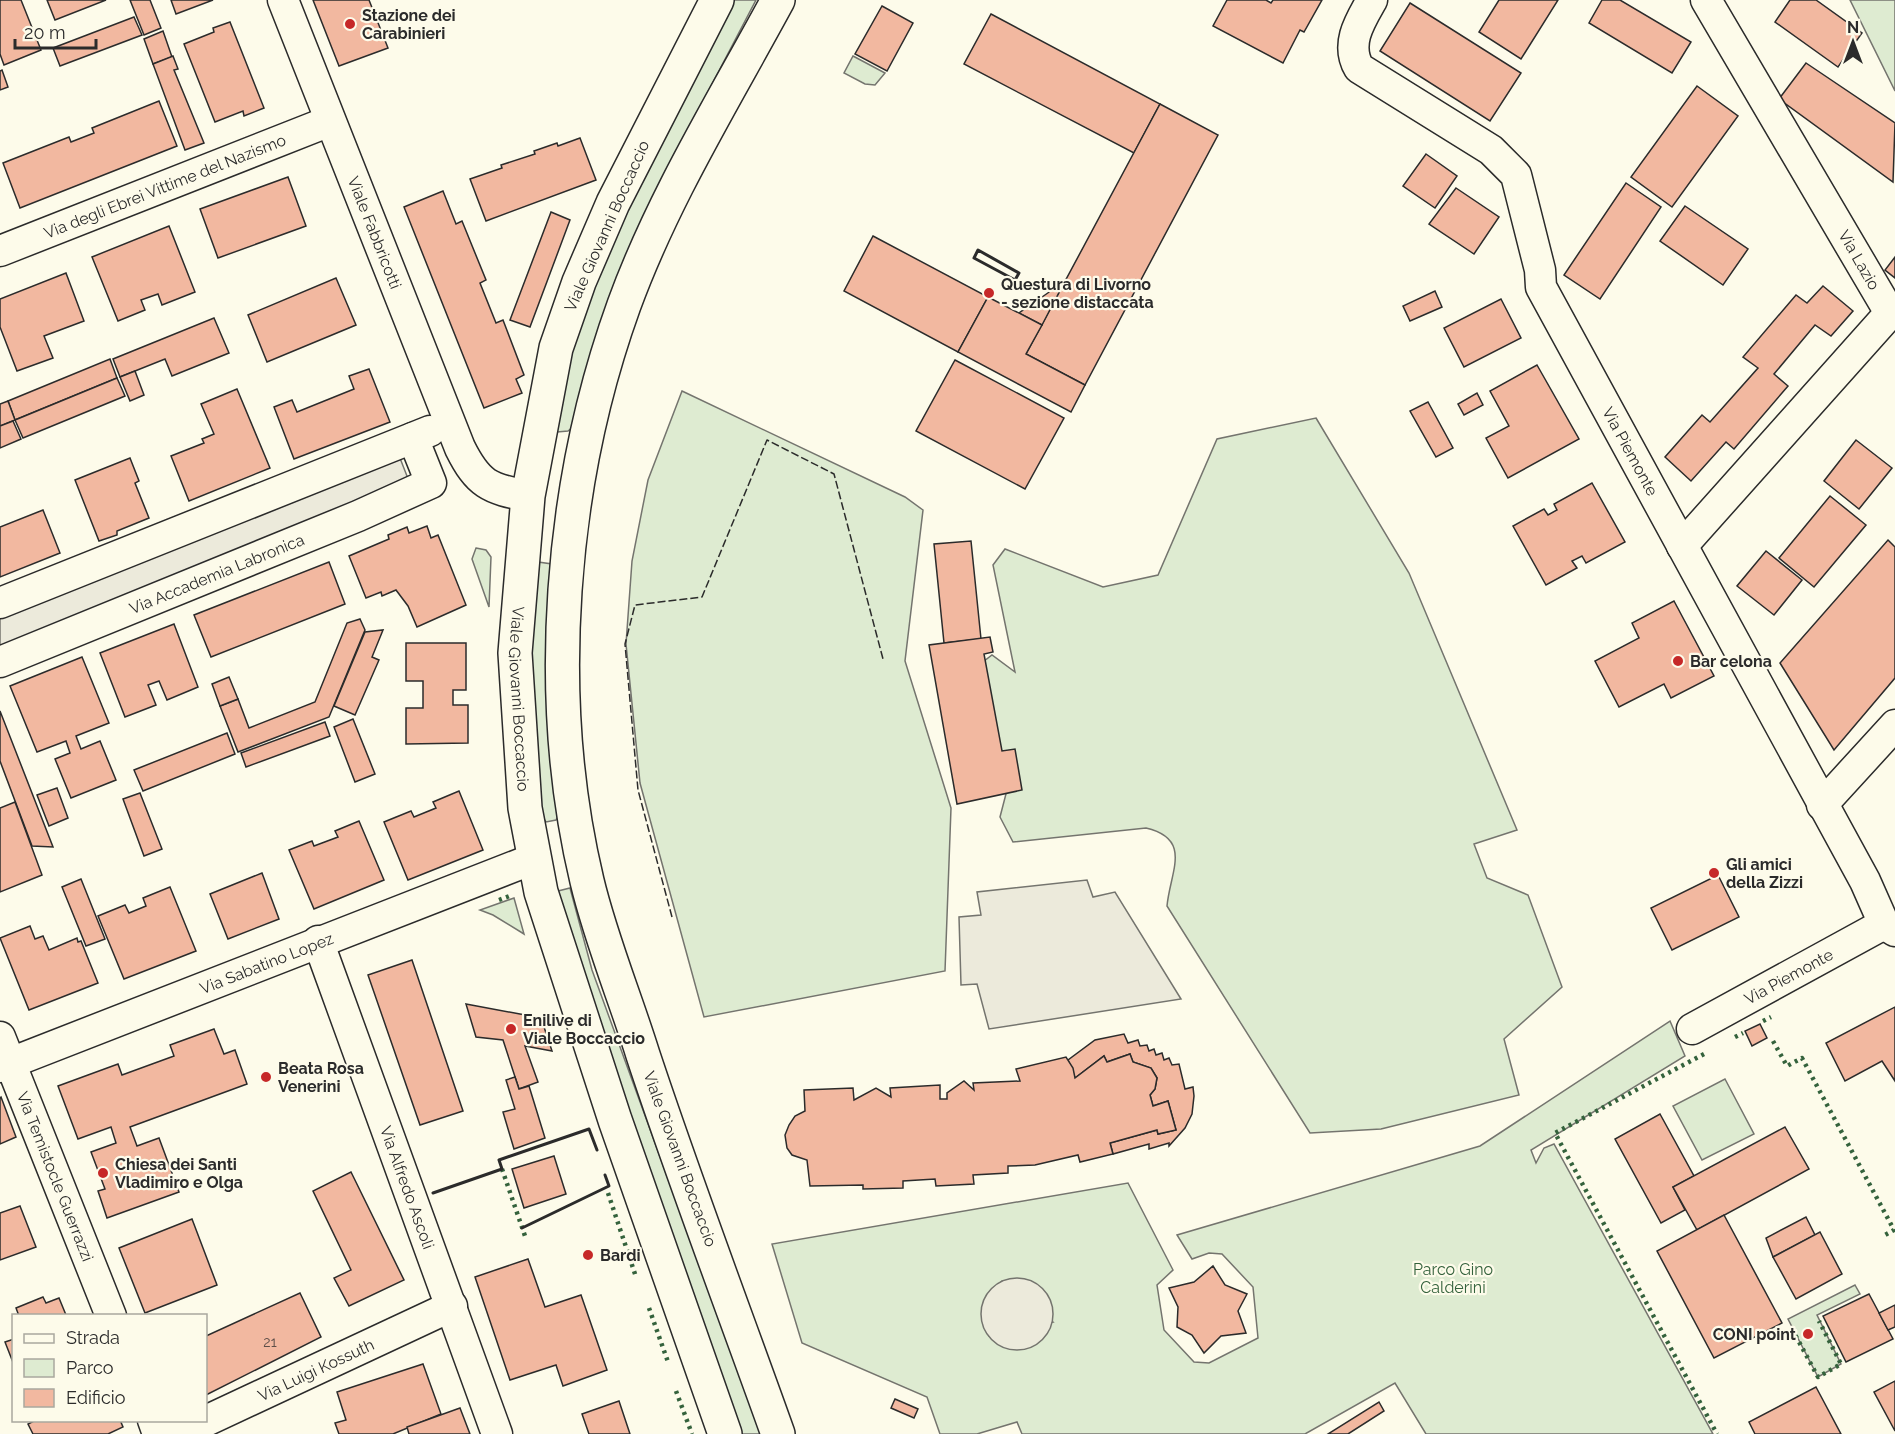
<svg xmlns="http://www.w3.org/2000/svg" width="1895" height="1434" font-family="Raleway,sans-serif">
	<style>
		.green { fill: #deebd1; stroke: #74746e; stroke-width: 1.5; fill-rule: evenodd }
		.parking { fill: #eceadb; stroke: #74746e; stroke-width: 1.5 }
		.building { fill: #f2b8a0; stroke: #2b2b2b; stroke-width: 1.5 }
		.lines { fill: none; stroke-linecap: round; stroke-linejoin: round }
		.minor-casing { stroke: #2b2b2b; stroke-width: 33 }
		.major-casing { stroke: #2b2b2b; stroke-width: 36 }
		.minor { stroke: #fdfbea; stroke-width: 30 }
		.major { stroke: #fdfbea; stroke-width: 33 }
		.hedge { stroke: #34623c; stroke-width: 4.5; stroke-dasharray: 3 4.5; stroke-linecap: butt }
		.fence { stroke: #2b2b2b; stroke-width: 1.5; stroke-dasharray: 8 3; stroke-linecap: butt }
		.wall { stroke: #2b2b2b; stroke-width: 3 }
		.poi-dot { fill: #c62828; stroke: #fdfbea; stroke-width: 2 }
		.labels { text-anchor: middle; dominant-baseline: central; stroke-width: 4.5; stroke-linejoin: round; paint-order: stroke }
		.number-label { font-size: 14px; fill: #5d4e48 }
		.poi-label { font-size: 16px; font-weight: bold; fill: #2b2b2b; stroke: #fdfbea; text-anchor: start }
		.street-label { font-size: 16px; fill: #2b2b2b; stroke: #fdfbea }
		.park-label { font-size: 16px; fill: #34623c; stroke: #fdfbea }
	</style>
	<rect width="100%" height="100%" fill="#fdfbea"/>
	<g class="green">
		<path d="M734,0h22l-104,199 -79,228 -5,4 -11,1 -5,-8 24,-104 105,-224z"/>
		<path d="M1850,0h45v91z"/>
		<path d="M853,56l32,17 -10,12 -10,-1 -21,-11z"/>
		<path d="M682,391l223,106 18,13 -18,151 46,147 -6,163 -241,46 -64,-234 -14,-139 6,-83 16,-81z"/>
		<path d="M1316,418l93,155 108,257 -43,14 13,34 41,17 34,92 -58,52 15,56 -138,34 -71,4 -143,-227c3,-34 26,-67 -21,-78l-133,14 -13,-25 7,-27 -28,-125 13,-10 23,17 -22,-107 12,-16 98,38 55,-12 59,-136z"/>
		<path d="M476,548l10,2 5,7 -2,50 -17,-48z"/>
		<path d="M531,561l21,3 7,251 -3,5 -10,2 -7,-10 -8,-96z"/>
		<path d="M570,888l22,82 169,464h-24l-183,-542z"/>
		<path d="M514,898l10,36 -31,-19 -13,-5z"/>
		<path d="M1670,1021l15,35 -154,94 5,13 8,-15 10,-4 159,290h-287l-31,-51 -90,51h-283l-5,-12 -40,12h-37l-13,-37 -125,-54 -30,-99 356,-61 45,87 -16,15 7,45 30,32 15,1 49,-25 -5,-51 -31,-33 -13,-1 -17,6 -15,-24 303,-89zM1002,1281l51,41 -64,14c-11,-23 -7,-39 13,-55z"/>
		<path d="M1725,1079l29,55 -52,26 -29,-54z"/>
		<path d="M1855,1285l5,9 -43,21 24,49 -23,13 -30,-58z"/>
	</g>
	<g class="parking">
		<path d="M398,453l16,41 -414,164v-46z"/>
		<path d="M1087,880l6,17 22,-5 66,107 -192,30 -12,-45 -16,1 -2,-68 22,-2 -4,-23z"/>
		<circle cx="1017" cy="1314" r="36"/>
	</g>
	<g class="building">
		<path d="M0,0h21l20,50 -37,15 -4,-11z"/>
		<path d="M47,0h59l-51,20z"/>
		<path d="M130,0h20l11,28 -17,7z"/>
		<path d="M171,0h42l-37,14z"/>
		<path d="M313,0h56l19,48 -49,18z"/>
		<path d="M1227,0h39l5,3 2,-3h49l-18,32 -4,-2 -17,33 -70,-37z"/>
		<path d="M1499,0h59l-37,59 -42,-27z"/>
		<path d="M1602,0h18l71,42 -19,31 -83,-50z"/>
		<path d="M1790,0h26l46,33 -24,34 -63,-45z"/>
		<path d="M1410,3l111,70 -31,48 -110,-70z"/>
		<path d="M882,6l31,17 -26,48 -32,-17z"/>
		<path d="M991,14l169,90 -26,49 -170,-89z"/>
		<path d="M134,17l8,18 -82,31 -7,-18z"/>
		<path d="M230,22l34,86 -20,8 -1,-5 -28,11 -31,-78 30,-12 -1,-4z"/>
		<path d="M163,31l9,26 -19,7 -9,-25z"/>
		<path d="M173,56l5,13 -4,1 30,73 -19,7 -32,-86z"/>
		<path d="M1806,63l89,60 -2,59 -114,-83z"/>
		<path d="M2,70l6,17 -8,3v-19z"/>
		<path d="M1697,86l41,30 -66,91 -41,-30z"/>
		<path d="M159,101l18,45 -157,62 -17,-45 66,-26 2,5 23,-9 -2,-5z"/>
		<path d="M1160,104l58,31 -133,250 -59,-31z"/>
		<path d="M580,138l16,42 -110,41 -16,-42 32,-11 -1,-3 34,-11 -1,-3 23,-8 1,3z"/>
		<path d="M1426,154l31,22 -22,32 -32,-22z"/>
		<path d="M288,177l18,49 -88,32 -18,-49z"/>
		<path d="M1626,183l35,24 -61,92 -36,-24z"/>
		<path d="M1456,188l43,29 -25,37 -45,-30z"/>
		<path d="M443,191l13,33 6,-3 24,59 -6,3 16,40 7,-3 21,55 -8,4 6,14 -38,15 -80,-201z"/>
		<path d="M1685,206l63,43 -25,36 -63,-44z"/>
		<path d="M551,212l19,8 -40,107 -20,-7z"/>
		<path d="M169,226l26,66 -33,13 -4,-11 -17,6 4,10 -27,11 -26,-64z"/>
		<path d="M873,236l115,61 -30,55 -114,-61z"/>
		<path d="M1895,257v21l-10,-8z"/>
		<path d="M66,273l18,48 -40,15 9,22 -36,13 -17,-44v-28z"/>
		<path d="M336,278l20,47 -89,37 -19,-47z"/>
		<path d="M1065,281l-23,44 -23,-12 13,-9z"/>
		<path d="M1823,286l30,25 -22,25 -16,-11 -41,49 14,12 -54,63 -8,-7 -35,39 -26,-24 37,-42 8,7 48,-54 -15,-11 53,-62 11,8z"/>
		<path d="M1435,291l7,16 -32,14 -7,-15z"/>
		<path d="M988,297l54,28 -16,29 59,31 -14,27 -113,-60z"/>
		<path d="M1501,299l20,39 -57,29 -20,-39z"/>
		<path d="M214,318l15,35 -57,23 -7,-17 -45,18 -7,-18z"/>
		<path d="M110,359l7,19 -102,42 -7,-19z"/>
		<path d="M955,360l109,58 -39,71 -109,-58z"/>
		<path d="M1537,365l42,74 -71,39 -22,-40 23,-12 -19,-35z"/>
		<path d="M369,369l21,53 -96,37 -20,-52 18,-7 5,12 57,-23 -5,-13z"/>
		<path d="M135,371l9,24 -14,6 -10,-24z"/>
		<path d="M117,378l8,18 -102,42 -8,-18z"/>
		<path d="M237,389l33,79 -81,33 -18,-45 33,-13 -2,-4 12,-5 -13,-30z"/>
		<path d="M1477,393l6,12 -19,10 -6,-11z"/>
		<path d="M8,401l7,19 -15,6v-22z"/>
		<path d="M1428,402l25,46 -17,9 -26,-46z"/>
		<path d="M13,421l8,18 -21,9v-22z"/>
		<path d="M1856,440l36,28 -33,41 -35,-28z"/>
		<path d="M130,458l9,23 -4,2 14,35 -32,13v4l-18,6 -24,-61z"/>
		<path d="M1592,483l33,59 -39,21 -4,-7 -10,5 5,7 -31,17 -33,-59 31,-17 4,6 9,-5 -3,-6z"/>
		<path d="M1830,496l36,29 -52,62 -35,-29z"/>
		<path d="M43,510l17,43 -60,24v-50z"/>
		<path d="M427,526l4,12 7,-3 28,70 -49,22 -9,-21 -12,-16 -14,6 -1,-4 -15,6 -17,-42 40,-17 -1,-4 19,-8 2,6z"/>
		<path d="M1888,540l7,7v131l-61,72 -54,-87z"/>
		<path d="M971,541l10,98 -37,4 -10,-99z"/>
		<path d="M1766,551l36,29 -28,35 -37,-29z"/>
		<path d="M329,562l16,42 -134,53 -17,-42z"/>
		<path d="M1674,601l40,75 -43,22 -7,-14 -45,23 -24,-46 44,-23 -7,-15z"/>
		<path d="M360,619l5,11 -36,87 -91,35 -18,-46 18,-7 11,29 66,-26 32,-79z"/>
		<path d="M174,624l24,63 -31,13 -8,-19 -11,4 8,20 -31,12 -25,-64z"/>
		<path d="M383,630l-11,27 7,3 -24,55 -21,-9 31,-74z"/>
		<path d="M990,637l3,15 -9,2 18,97 13,-2 7,41 -65,14 -28,-159z"/>
		<path d="M406,643h60v47h-13v15h15v38l-62,1v-36h17v-27h-17z"/>
		<path d="M82,657l27,66 -33,13 5,13 19,-8 16,39 -45,18 -16,-39 15,-6 -4,-12 -29,11 -27,-66z"/>
		<path d="M229,677l9,22 -18,7 -8,-22z"/>
		<path d="M0,711l53,136 -21,-1 -32,-85z"/>
		<path d="M353,719l22,55 -20,8 -21,-55z"/>
		<path d="M325,722l5,14 -84,31 -5,-14z"/>
		<path d="M227,733l8,21 -92,37 -9,-21z"/>
		<path d="M57,788l11,30 -19,8 -12,-31z"/>
		<path d="M459,791l24,59 -75,30 -24,-58 27,-11 3,6 22,-9 -3,-6z"/>
		<path d="M140,793l22,56 -18,7 -21,-57z"/>
		<path d="M15,802l27,73 -42,17v-84z"/>
		<path d="M359,821l25,59 -70,29 -25,-59 23,-9 2,5 24,-9 -3,-6z"/>
		<path d="M262,873l17,46 -51,20 -18,-45z"/>
		<path d="M1718,875l21,42 -67,33 -21,-42z"/>
		<path d="M81,879l24,60 -19,7 -24,-59z"/>
		<path d="M170,887l26,64 -72,28 -26,-63 27,-11 4,8 17,-7 -3,-8z"/>
		<path d="M30,926l5,13 8,-3 6,14 28,-12 1,4 3,-1 17,42 -69,27 -29,-72z"/>
		<path d="M412,960l51,151 -43,14 -52,-150z"/>
		<path d="M466,1004l75,14 11,33 -27,-5 13,36 -19,7 -16,-49 -27,-3z"/>
		<path d="M1895,1007v74l-13,-20 -37,20 -19,-38z"/>
		<path d="M1760,1024l7,14 -15,8 -7,-15z"/>
		<path d="M214,1029l10,25 11,-4 12,34 -117,43 7,19 22,-8 20,54 -72,26 -9,-27 7,-2 -14,-37 25,-9 -5,-16 -33,12 -20,-53 60,-22 4,11 52,-19 -4,-11z"/>
		<path d="M1124,1034l4,9 10,-3 2,6 7,-1 2,6 5,-2 2,6 6,-2 2,7 5,-2 3,7 7,-1 6,25 8,-2 1,9 -2,18 -7,14 -16,18v-3l-20,6v-5l-36,10 -3,-11 47,-13 1,4 18,-4 -8,-29 -15,5 -3,-11 5,-6 2,-11 -6,-10 -18,-6 -3,-8 -23,8 -3,-6 -29,22 -7,-18 27,-20z"/>
		<path d="M1130,1054l3,8 18,6 6,10 -2,11 -5,6 3,11 15,-5 8,29 -18,4 -1,-4 -47,13 3,11 -33,8 -2,-7 -43,10 -27,1v7l-35,2 1,9 -38,2 -1,-7 -32,2v7l-40,1v-4l-53,1 -3,-26 -15,-5 -5,-7 -2,-13 4,-10 6,-9 10,-5 -1,-21 49,-2 1,12 22,-12 15,9 -1,-9 50,-3v14h7v-6l17,-12 10,9 -1,-7 47,-2 -4,-12 50,-12 7,11 2,10 29,-22 3,6z"/>
		<path d="M515,1077l4,12 10,-3 16,52 -31,11 -11,-37 12,-3 -9,-29z"/>
		<path d="M1,1097l15,40 -16,7v-46z"/>
		<path d="M1660,1114l34,62 -21,11 12,23 -24,13 -46,-84z"/>
		<path d="M1785,1127l24,42 -112,61 -24,-43z"/>
		<path d="M554,1156l12,38 -42,14 -12,-39z"/>
		<path d="M351,1172l53,108 -55,26 -15,-28 17,-8 -38,-79z"/>
		<path d="M20,1206l16,41 -36,13v-47z"/>
		<path d="M1724,1215l58,108 -68,35 -57,-107z"/>
		<path d="M1806,1217l9,18 -42,22 -7,-19z"/>
		<path d="M192,1219l25,66 -72,28 -26,-65z"/>
		<path d="M1820,1232l22,42 -46,25 -23,-42z"/>
		<path d="M528,1259l17,48 36,-12 26,75 -44,16 -7,-21 -46,15 -35,-103z"/>
		<path d="M1213,1266l12,19 22,9 -9,17 8,22 -25,3 -17,17 -12,-18 -15,-8 1,-20 -9,-19 25,-6z"/>
		<path d="M300,1293l21,44 -115,58v-59z"/>
		<path d="M1869,1294l24,45 -47,23 -23,-46z"/>
		<path d="M43,1297l3,6 13,-5 7,17 -47,1 -3,-8z"/>
		<path d="M1895,1305v22l-7,3 -9,-17z"/>
		<path d="M14,1339v26l-9,-23z"/>
		<path d="M423,1364l18,50 -48,20h-54l-4,-11 11,-3 -9,-28z"/>
		<path d="M1895,1381v50l-21,-39z"/>
		<path d="M1816,1387l25,47h-86l-6,-12z"/>
		<path d="M895,1399l23,10 -4,9 -23,-10z"/>
		<path d="M619,1401l11,33h-41l-7,-20z"/>
		<path d="M1379,1402l5,9 -36,23h-20z"/>
		<path d="M460,1408l10,26h-61l-2,-7z"/>
		<path d="M36,1420h84l3,7 -15,7h-75l-5,-10z"/>
	</g>
	<g class="lines">
		<defs>
			<g id="minor">
				<path id="s1" d="M283,0l177,448c18,36 29,41 68,48"/>
				<path id="s2" d="M1372,0c-12,21 -27,44 -13,68l132,82 25,25 24,95 1,17 324,594 19,43 11,7"/>
				<path id="s3" d="M0,251l330,-130"/>
				<path d="M1682,546l208,-233 -184,-313"/>
				<path d="M0,603l430,-172"/>
				<path id="s4" d="M0,662l358,-146 73,-33 -18,-45"/>
				<path d="M1822,805l73,-80"/>
				<path id="s5" d="M318,941l179,493"/>
				<path id="s6" d="M1692,1029l192,-105"/>
				<path id="s7" d="M0,1037l111,279"/>
				<path id="s8" d="M0,1067l533,-208"/>
				<path d="M153,1420l5,14"/>
				<path id="s9" d="M178,1434l274,-128"/>
			</g>
			<g id="major">
				<path id="s10" d="M717,0l-104,203 -34,79 -23,66 -28,148 -13,157 10,155 16,84 74,228 110,314"/>
				<path d="M778,1434c-45,-126 -93,-252 -135,-379 -18,-58 -42,-115 -56,-174 -44,-184 -27,-399 37,-576 39,-107 100,-205 154,-305"/>
			</g>
		</defs>
		<use href="#minor" class="minor-casing"/>
		<use href="#major" class="major-casing"/>
		<use href="#minor" class="minor"/>
		<use href="#major" class="major"/>
		<g class="hedge">
			<path d="M499,900l13,-5"/>
			<path d="M1763,1021l8,-4"/>
			<path d="M1735,1037l8,-4"/>
			<path d="M1773,1041l14,25 15,-8 92,172 -9,5"/>
			<path d="M1704,1054l-149,79 162,301"/>
			<path d="M502,1169l23,67"/>
			<path d="M608,1193l28,84"/>
			<path d="M649,1308l19,54"/>
			<path d="M1792,1329l26,48 23,-13 -22,-43"/>
			<path d="M676,1391l16,43"/>
		</g>
		<path class="fence" d="M672,917l-34,-127 -13,-146 10,-39 67,-8 65,-157 67,34 49,185"/>
		<g class="wall">
			<path d="M978,250l41,23 -4,7 -41,-22z"/>
			<path d="M433,1193l69,-24 -3,-9 90,-31 8,21"/>
			<path d="M522,1228l87,-42 -4,-11"/>
		</g>
	</g>
	<g class="poi-dot">
		<circle cx="350" cy="24" r="6"/>
		<circle cx="989" cy="293" r="6"/>
		<circle cx="1678" cy="661" r="6"/>
		<circle cx="1714" cy="873" r="6"/>
		<circle cx="511" cy="1029" r="6"/>
		<circle cx="266" cy="1077" r="6"/>
		<circle cx="103" cy="1173" r="6"/>
		<circle cx="588" cy="1255" r="6"/>
		<circle cx="1808" cy="1334" r="6"/>
	</g>
	<g class="labels">
		<g class="number-label">
			<text x="270" y="1342">21</text>
		</g>
		<g class="poi-label">
			<text x="362" y="15">Stazione dei<tspan x="362" dy="18">Carabinieri</tspan></text>
			<text x="1001" y="284">Questura di Livorno<tspan x="1001" dy="18">- sezione distaccata</tspan></text>
			<text x="1690" y="661">Bar celona</text>
			<text x="1726" y="864">Gli amici<tspan x="1726" dy="18">della Zizzi</tspan></text>
			<text x="523" y="1020">Enilive di<tspan x="523" dy="18">Viale Boccaccio</tspan></text>
			<text x="278" y="1068">Beata Rosa<tspan x="278" dy="18">Venerini</tspan></text>
			<text x="115" y="1164">Chiesa dei Santi<tspan x="115" dy="18">Vladimiro e Olga</tspan></text>
			<text x="600" y="1255">Bardi</text>
			<text x="1796" y="1334" text-anchor="end">CONI point</text>
		</g>
		<g class="street-label">
			<text stroke="none"><textPath href="#s3" startOffset="177">Via degli Ebrei Vittime del Nazismo</textPath></text>
			<text transform="translate(607 226) rotate(-66)">Viale Giovanni Boccaccio</text>
			<text stroke="none"><textPath href="#s1" startOffset="250">Viale Fabbricotti</textPath></text>
			<text transform="translate(1859 260) rotate(60)">Via Lazio</text>
			<text stroke="none"><textPath href="#s2" startOffset="566">Via Piemonte</textPath></text>
			<text stroke="none"><textPath href="#s4" startOffset="234">Via Accademia Labronica</textPath></text>
			<text stroke="none"><textPath href="#s10" startOffset="738">Viale Giovanni Boccaccio</textPath></text>
			<text stroke="none"><textPath href="#s8" startOffset="286">Via Sabatino Lopez</textPath></text>
			<text stroke="none"><textPath href="#s6" startOffset="110">Via Piemonte</textPath></text>
			<text transform="translate(680 1159) rotate(70)">Viale Giovanni Boccaccio</text>
			<text stroke="none"><textPath href="#s7" startOffset="150">Via Temistocle Guerrazzi</textPath></text>
			<text stroke="none"><textPath href="#s5" startOffset="262">Via Alfredo Ascoli</textPath></text>
			<text stroke="none"><textPath href="#s9" startOffset="152">Via Luigi Kossuth</textPath></text>
		</g>
		<g class="park-label">
			<text x="1453" y="1269">Parco Gino<tspan x="1453" dy="18">Calderini</tspan></text>
		</g>
	</g>
	<rect x="12" y="1314" width="195" height="108" fill="#fdfbea" stroke="#a9a89e" stroke-width="1.5"/>
	<rect x="24" y="1334" width="30" height="9" fill="#fdfbea" stroke="#a9a89e" stroke-width="1.5"/>
	<text x="66" y="1344" font-size="18" fill="#2b2b2b">Strada</text>
	<rect x="24" y="1359" width="30" height="18" fill="#deebd1" stroke="#a9a89e" stroke-width="1.5"/>
	<text x="66" y="1374" font-size="18" fill="#2b2b2b">Parco</text>
	<rect x="24" y="1389" width="30" height="18" fill="#f2b8a0" stroke="#a9a89e" stroke-width="1.5"/>
	<text x="66" y="1404" font-size="18" fill="#2b2b2b">Edificio</text>
	<g transform="translate(1853 42)" stroke="#fdfbea" stroke-width="4.5" paint-order="stroke">
	<path d="M0-4.5L10 22L0 15L-10 22Z" fill="#2b2b2b"/>
	<text y="-9" font-size="16" font-weight="bold" text-anchor="middle" fill="#2b2b2b">N</text>
	</g>
	<path d="M15 39v9h81v-9" fill="none" stroke="#2b2b2b" stroke-width="3"/>
	<text x="24" y="39" font-size="18" fill="#2b2b2b" stroke="#fdfbea" stroke-width="4.5" paint-order="stroke">20 m</text>
</svg>
